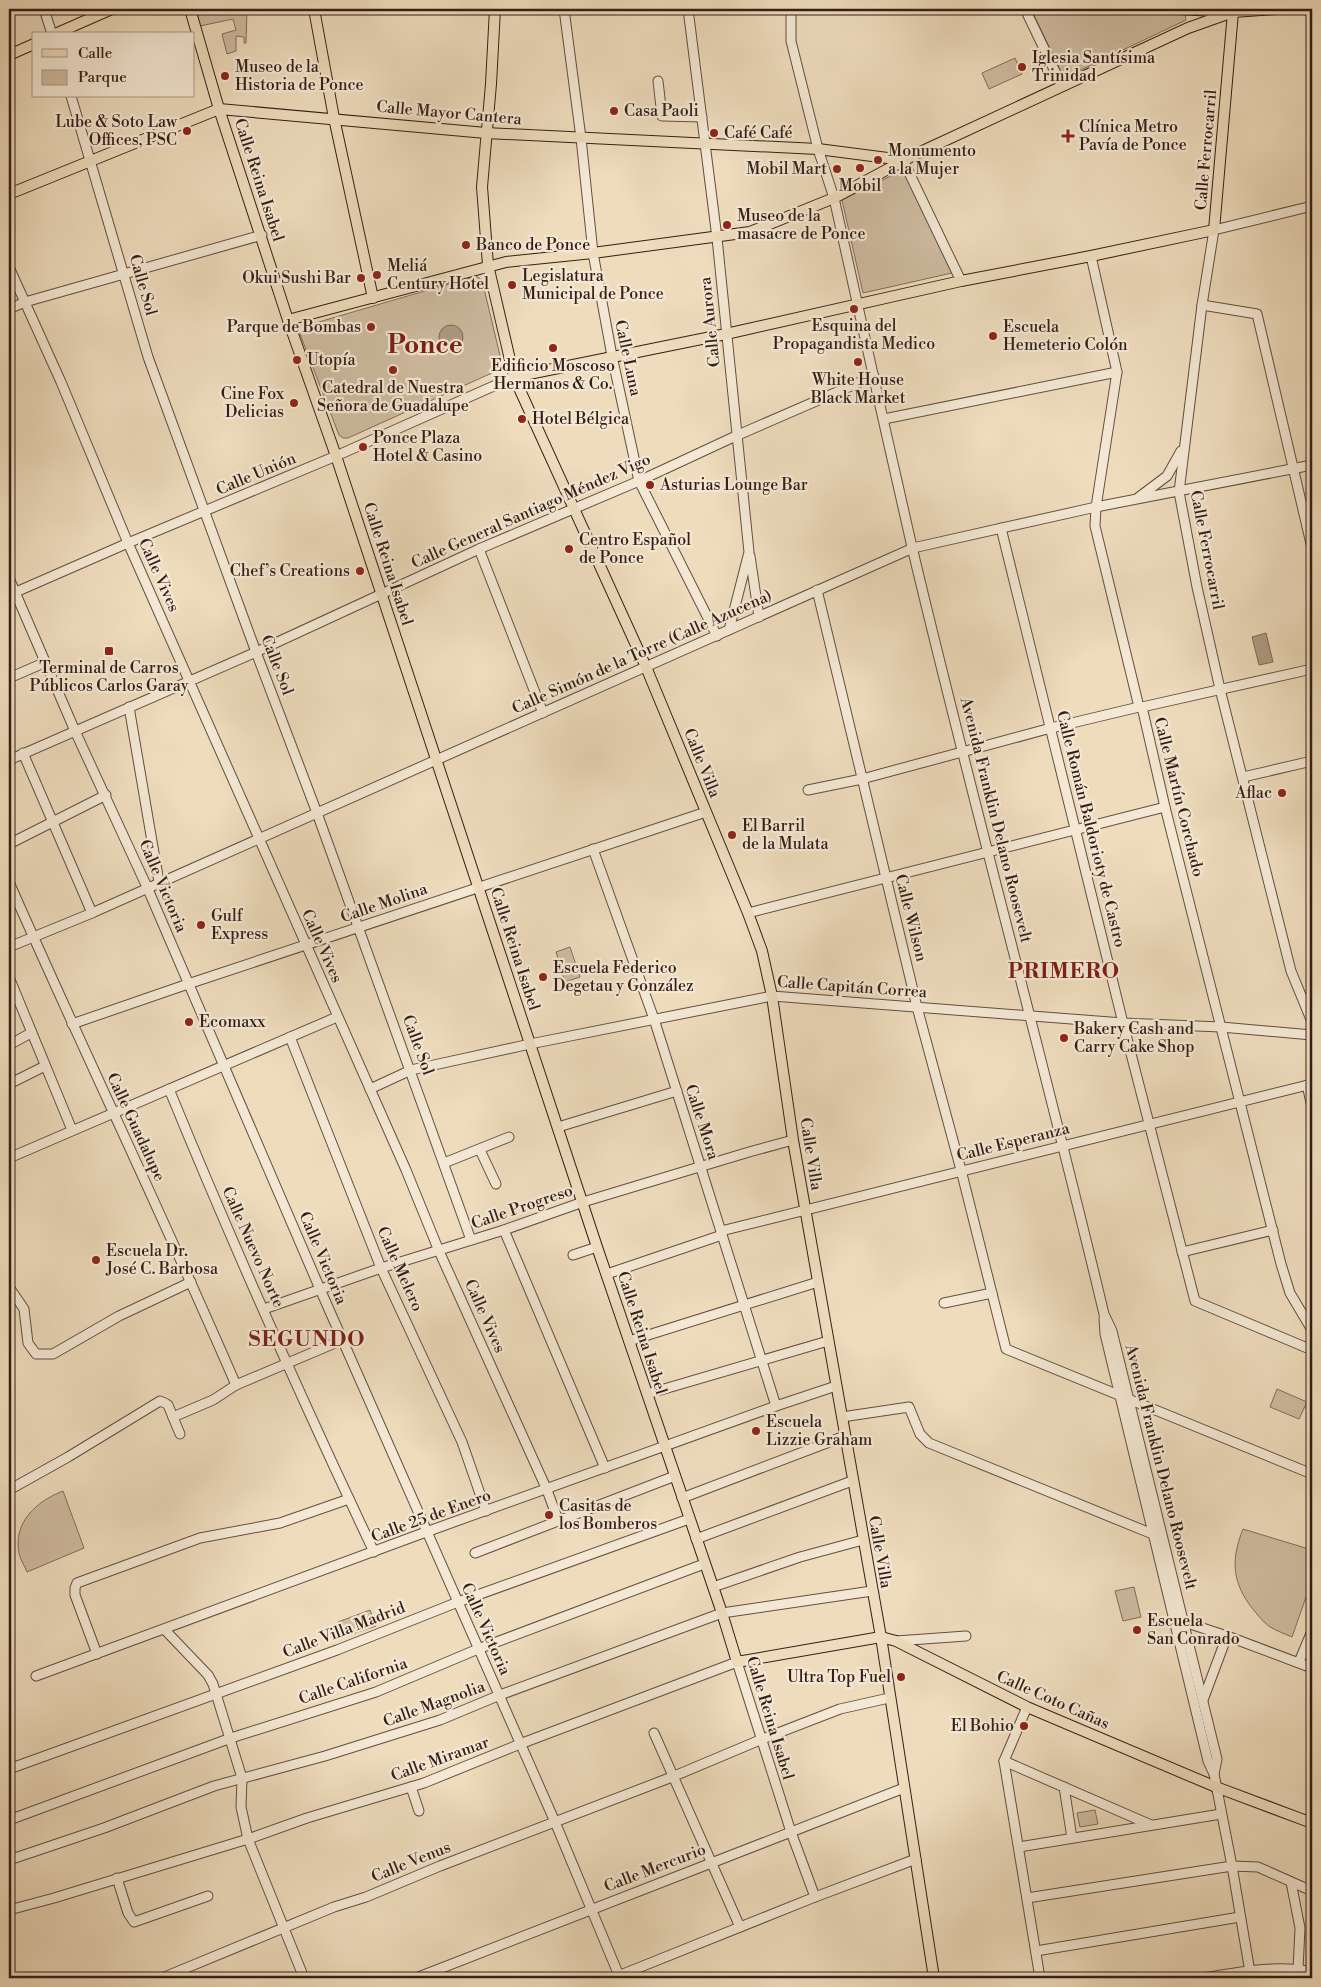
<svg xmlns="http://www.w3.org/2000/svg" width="1321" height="1987" font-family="'Libre Bodoni',serif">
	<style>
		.green { fill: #cfbca1; stroke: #826d5c }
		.water { fill: #af9b85; stroke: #7e6959 }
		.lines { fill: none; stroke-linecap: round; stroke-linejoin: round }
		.minor-casing { stroke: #634e40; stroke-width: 11 }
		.major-casing { stroke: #351e17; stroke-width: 12 }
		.minor { stroke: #f4e8d4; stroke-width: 9 }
		.major { stroke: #eedcbd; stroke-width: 10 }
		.poi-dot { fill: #8f2418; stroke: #f4e8d4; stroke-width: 2 }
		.labels { text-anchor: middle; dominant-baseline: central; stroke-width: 4.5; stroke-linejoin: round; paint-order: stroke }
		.poi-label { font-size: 16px; fill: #351e17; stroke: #f4e8d4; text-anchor: start }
		.street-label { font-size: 16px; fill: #351e17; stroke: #f4e8d4 }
		.district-label { font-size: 21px; font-weight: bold; letter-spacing: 1px; fill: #7a1f14; stroke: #f4e8d4 }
		.town-label { font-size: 26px; font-weight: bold; fill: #7a1f14; stroke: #f4e8d4 }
	</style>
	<rect width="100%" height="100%" fill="#eedcbd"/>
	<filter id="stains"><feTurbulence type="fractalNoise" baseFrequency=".004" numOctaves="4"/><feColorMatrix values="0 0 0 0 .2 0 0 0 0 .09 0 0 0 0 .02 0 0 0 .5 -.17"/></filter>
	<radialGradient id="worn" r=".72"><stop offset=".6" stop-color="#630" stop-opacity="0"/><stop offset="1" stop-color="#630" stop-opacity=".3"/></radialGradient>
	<g class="green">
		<path d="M225,9h22l-1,34h-2v-6l-8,-1v15l-9,3 -5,-20 14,-4 -3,-11 -33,7 -3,-13 28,-2z"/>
		<path d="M1031,9l154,4 1,7 -122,58z"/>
		<path d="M1015,58l7,16 -33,15 -7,-16z"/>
		<path d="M903,170l49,103 -89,20 -21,-93z"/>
		<path d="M476,276l6,4 21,88 -155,70h-5l-4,-3 -39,-101 5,-8z"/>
		<path d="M570,947l10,30 -15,5 -9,-30z"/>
		<path d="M1277,1389l30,13 -8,17 -29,-12z"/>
		<path d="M63,1491l21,57 -57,24c-2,-6 -7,-12 -8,-19 -6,-31 18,-52 44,-62z"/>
		<path d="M1243,1529l69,21v30l-20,57c-7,-3 -15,-6 -22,-10 -8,-6 -15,-15 -21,-23 -18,-26 -17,-47 -6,-75z"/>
		<path d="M1134,1587l7,30 -18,4 -8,-30z"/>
		<path d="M370,1610l6,16 -33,11 -5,-15z"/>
		<path d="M1095,1810l3,14 -18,3 -3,-14z"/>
	</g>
	<g class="water">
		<circle cx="451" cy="337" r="12"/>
		<path d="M1266,633l7,29 -14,3 -7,-28z"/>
	</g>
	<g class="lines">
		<defs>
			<g id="minor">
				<path d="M44,9l8,25"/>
				<path d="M564,9l17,129 12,115 19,103 27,125 78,155"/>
				<path d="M688,9l29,229 32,314 -20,78"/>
				<path d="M791,9v32l27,108 16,49c26,116 51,233 78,349 61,257 131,511 192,767l8,17 105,428 -3,15"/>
				<path d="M1025,9l37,77"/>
				<path d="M658,81l4,35 40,1"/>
				<path d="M71,96l77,261 108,295 61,161 154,427"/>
				<path d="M903,160l58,121"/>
				<path d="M1312,206l-98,24 -12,75 -23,187 18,95 23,102 71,282 21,51"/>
				<path d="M1091,256l26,116 -21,135 -1,19 44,181h3l23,100 116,457 9,29 22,37"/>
				<path d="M9,267l52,115 67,161 278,627 33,81 108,239 11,30"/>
				<path d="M1202,305l55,9 55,234"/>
				<path d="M9,309l16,-7 237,-67"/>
				<path d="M884,419l233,-47"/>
				<path d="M1139,497l28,-21 14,-25"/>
				<path d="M1001,528l122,495 72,278 117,49"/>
				<path d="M479,549l64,164"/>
				<path d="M750,556l9,61"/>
				<path d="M9,578l66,153 72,156 173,402 235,533 65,156"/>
				<path d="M817,590l100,417 44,163 45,179 306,125"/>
				<path d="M9,595l119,-52 208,-87 178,-79"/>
				<path d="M9,678l37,-16"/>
				<path d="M129,707l30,175"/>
				<path d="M1142,707l170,-38"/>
				<path d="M23,753l69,160"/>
				<path d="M9,760l247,-108 223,-103 160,-68 99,-46 136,-59"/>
				<path d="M1243,777l69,-16"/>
				<path d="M808,790l54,-11 189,-51 88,-21"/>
				<path d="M9,844l97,-49"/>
				<path d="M593,849l61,170 122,387"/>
				<path d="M9,882c74,168 154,334 227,503"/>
				<path d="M748,913l417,-106"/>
				<path d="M9,947l83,-34 821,-365 183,-41 216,-42"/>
				<path d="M9,977l63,153"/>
				<path d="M72,1024l116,-40 518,-172"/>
				<path d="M290,1037l91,231 81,174 24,69"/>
				<path d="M9,1045l22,-12"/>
				<path d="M9,1084l36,-18"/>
				<path d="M1307,1085l5,22"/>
				<path d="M169,1089c64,156 133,311 205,463"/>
				<path d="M370,1089l41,-19 119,-26 242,-48 351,27 98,4 91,8"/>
				<path d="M558,1127l119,-36"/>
				<path d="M480,1150l16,34"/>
				<path d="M9,1158l328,-141"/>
				<path d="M444,1163l65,-26"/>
				<path d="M504,1230l101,238"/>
				<path d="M721,1231l591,-147"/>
				<path d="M1182,1252l91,-22"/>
				<path d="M573,1255l24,-8"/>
				<path d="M607,1274l115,-39"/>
				<path d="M9,1287l15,22 4,34 8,11h17l66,-38 72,-34"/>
				<path d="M944,1303l48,-10"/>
				<path d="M264,1309l117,-41 123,-38 79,-28 166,-50 44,-12"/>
				<path d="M1104,1318l1,16 103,427 6,13 18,92 19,112"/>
				<path d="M629,1341l189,-59"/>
				<path d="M647,1394l181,-53"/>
				<path d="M173,1417l40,-17 23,-15 106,-45"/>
				<path d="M842,1417l67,-10 11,27 9,9 226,92"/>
				<path d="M9,1490l59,-33 92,-56 5,2 3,2 12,29"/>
				<path d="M682,1498l163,-62"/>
				<path d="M696,1539l156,-58"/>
				<path d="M475,1553l200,-77"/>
				<path d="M713,1587l87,-30 63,-17"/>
				<path d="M1180,1623l4,-1 43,14 85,32"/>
				<path d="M165,1630l43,45 5,9 29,94 -1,29 7,32 56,139"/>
				<path d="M896,1641l70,-5"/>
				<path d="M97,1654l-22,-59v-7l2,-5 123,-45 80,-15 69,-24"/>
				<path d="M1299,1662l13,-31"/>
				<path d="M36,1676l390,-144 350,-126 60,-20"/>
				<path d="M1203,1700l24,-64"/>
				<path d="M1027,1707l-23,54 36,217"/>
				<path d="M654,1733l86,194"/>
				<path d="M1004,1761l147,64"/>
				<path d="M9,1769l328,-119 121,-48 231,-83"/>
				<path d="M411,1787l8,24"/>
				<path d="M1064,1787l8,51"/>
				<path d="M9,1820l222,-82 145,-46 102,-43 226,-85"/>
				<path d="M1019,1847l202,-33"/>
				<path d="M9,1860l95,-32 110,-42 111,-30 115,-36 60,-25 222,-82 150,-22"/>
				<path d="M117,1878l11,35 6,9 74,-26"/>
				<path d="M1291,1882l9,46 -2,41"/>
				<path d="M1027,1898l205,-32 26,1 54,24"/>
				<path d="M9,1910l45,-12 194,-59 59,-21 117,-35 96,-39 217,-82 54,170 24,65"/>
				<path d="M1036,1951l204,-34"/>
				<path d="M162,1978l172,-71 32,-10 74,-31 232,-89 88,-37 80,-31 49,-11"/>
				<path d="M416,1978l488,-190"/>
				<path d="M613,1978l202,-81 101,-38"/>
				<path d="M1201,1978c36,-5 75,-14 111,-6"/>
			</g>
			<g id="major">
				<path d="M190,9l29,100 69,211 48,136 261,791 125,366 15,49 144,-25 15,4 131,66 189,80 96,36"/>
				<path d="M314,9l20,109 39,180"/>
				<path d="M495,9l-4,75 -9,103 6,78 26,112 132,290 102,246 14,38 10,45 21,144 88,497 53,341"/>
				<path d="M1178,9l55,3 43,-3"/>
				<path d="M55,34l57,-25"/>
				<path d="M9,55l25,-11"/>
				<path d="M9,194l210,-85 267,24 332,16 85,11"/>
				<path d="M288,320l218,-58 87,-9 157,-21 84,-34 82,-44 272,-126 45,-16"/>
				<path d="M514,377l212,-43 235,-53 130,-25 123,-26 19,-218"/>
			</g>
		</defs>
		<use href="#minor" class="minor-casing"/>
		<use href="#major" class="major-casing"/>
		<use href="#minor" class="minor"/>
		<use href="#major" class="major"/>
	</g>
	<g class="poi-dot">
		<circle cx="1022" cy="67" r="5"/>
		<circle cx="225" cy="76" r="5"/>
		<circle cx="614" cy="111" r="5"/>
		<circle cx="187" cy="131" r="5"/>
		<circle cx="714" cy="133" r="5"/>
		<path d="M1065.5 128.5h5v5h5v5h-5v5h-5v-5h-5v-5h5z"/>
		<circle cx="878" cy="160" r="5"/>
		<circle cx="860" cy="168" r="5"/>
		<circle cx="837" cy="169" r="5"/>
		<circle cx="727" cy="225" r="5"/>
		<circle cx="466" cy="245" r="5"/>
		<circle cx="377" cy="275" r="5"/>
		<circle cx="361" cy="278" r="5"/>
		<circle cx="512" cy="285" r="5"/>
		<circle cx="854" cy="309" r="5"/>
		<circle cx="371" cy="327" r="5"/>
		<circle cx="993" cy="336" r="5"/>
		<circle cx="553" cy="348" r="5"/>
		<circle cx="297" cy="360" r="5"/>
		<circle cx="858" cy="362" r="5"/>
		<circle cx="393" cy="370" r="5"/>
		<circle cx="294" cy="403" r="5"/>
		<circle cx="522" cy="419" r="5"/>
		<circle cx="363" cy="447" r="5"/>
		<circle cx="650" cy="485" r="5"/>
		<circle cx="569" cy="549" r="5"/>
		<circle cx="360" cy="571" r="5"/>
		<rect x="104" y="646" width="10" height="10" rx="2.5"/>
		<circle cx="1282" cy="793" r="5"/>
		<circle cx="732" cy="835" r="5"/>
		<circle cx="201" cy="925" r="5"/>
		<circle cx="543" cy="977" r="5"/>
		<circle cx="189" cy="1022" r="5"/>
		<circle cx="1064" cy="1038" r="5"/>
		<circle cx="96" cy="1260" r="5"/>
		<circle cx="756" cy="1431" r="5"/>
		<circle cx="549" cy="1515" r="5"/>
		<circle cx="1137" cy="1630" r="5"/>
		<circle cx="901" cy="1677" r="5"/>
		<circle cx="1024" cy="1726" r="5"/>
	</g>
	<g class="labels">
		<g class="poi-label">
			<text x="1032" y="58">Iglesia Santísima<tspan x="1032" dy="18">Trinidad</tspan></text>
			<text x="235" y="67">Museo de la<tspan x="235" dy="18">Historia de Ponce</tspan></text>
			<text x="624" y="111">Casa Paoli</text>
			<text x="177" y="122" text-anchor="end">Lube &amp; Soto Law<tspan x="177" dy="18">Offices, PSC</tspan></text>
			<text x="1079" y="127">Clínica Metro<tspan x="1079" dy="18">Pavía de Ponce</tspan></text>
			<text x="724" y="133">Café Café</text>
			<text x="888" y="151">Monumento<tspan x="888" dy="18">a la Mujer</tspan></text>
			<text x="827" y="169" text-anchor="end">Mobil Mart</text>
			<text x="860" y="186" text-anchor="middle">Mobil</text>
			<text x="737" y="216">Museo de la<tspan x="737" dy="18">masacre de Ponce</tspan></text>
			<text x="476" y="245">Banco de Ponce</text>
			<text x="387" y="266">Meliá<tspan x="387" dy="18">Century Hotel</tspan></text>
			<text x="522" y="276">Legislatura<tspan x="522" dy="18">Municipal de Ponce</tspan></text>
			<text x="351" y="278" text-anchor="end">Okui Sushi Bar</text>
			<text x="854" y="326" text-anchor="middle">Esquina del<tspan x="854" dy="18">Propagandista Medico</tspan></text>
			<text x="361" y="327" text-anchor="end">Parque de Bombas</text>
			<text x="1003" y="327">Escuela<tspan x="1003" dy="18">Hemeterio Colón</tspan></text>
			<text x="307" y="360">Utopía</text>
			<text x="553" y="366" text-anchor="middle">Edificio Moscoso<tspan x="553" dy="18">Hermanos &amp; Co.</tspan></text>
			<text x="858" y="380" text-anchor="middle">White House<tspan x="858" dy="18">Black Market</tspan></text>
			<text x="393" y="388" text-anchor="middle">Catedral de Nuestra<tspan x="393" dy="18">Señora de Guadalupe</tspan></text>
			<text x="284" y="394" text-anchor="end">Cine Fox<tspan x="284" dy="18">Delicias</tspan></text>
			<text x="532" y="419">Hotel Bélgica</text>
			<text x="373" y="438">Ponce Plaza<tspan x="373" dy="18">Hotel &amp; Casino</tspan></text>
			<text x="660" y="485">Asturias Lounge Bar</text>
			<text x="579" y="540">Centro Español<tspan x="579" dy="18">de Ponce</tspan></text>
			<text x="350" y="571" text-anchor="end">Chef’s Creations</text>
			<text x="109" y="668" text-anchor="middle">Terminal de Carros<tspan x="109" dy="18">Públicos Carlos Garay</tspan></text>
			<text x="1272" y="793" text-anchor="end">Aflac</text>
			<text x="742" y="826">El Barril<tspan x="742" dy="18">de la Mulata</tspan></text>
			<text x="211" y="916">Gulf<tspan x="211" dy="18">Express</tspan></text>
			<text x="553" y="968">Escuela Federico<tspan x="553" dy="18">Degetau y González</tspan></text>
			<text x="199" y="1022">Ecomaxx</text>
			<text x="1074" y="1029">Bakery Cash and<tspan x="1074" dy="18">Carry Cake Shop</tspan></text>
			<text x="106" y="1251">Escuela Dr.<tspan x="106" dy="18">José C. Barbosa</tspan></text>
			<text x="766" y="1422">Escuela<tspan x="766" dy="18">Lizzie Graham</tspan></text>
			<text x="559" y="1506">Casitas de<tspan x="559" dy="18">los Bomberos</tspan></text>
			<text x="1147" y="1621">Escuela<tspan x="1147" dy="18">San Conrado</tspan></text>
			<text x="891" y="1677" text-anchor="end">Ultra Top Fuel</text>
			<text x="1014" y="1726" text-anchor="end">El Bohio</text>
		</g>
		<g class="street-label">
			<text transform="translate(449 113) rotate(5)">Calle Mayor Cantera</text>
			<text transform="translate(1206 150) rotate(-85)">Calle Ferrocarril</text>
			<text transform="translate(259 180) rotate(72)">Calle Reina Isabel</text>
			<text transform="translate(143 285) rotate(74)">Calle Sol</text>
			<text transform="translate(710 322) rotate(-96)">Calle Aurora</text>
			<text transform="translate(628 358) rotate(78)">Calle Luna</text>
			<text transform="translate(256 474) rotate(-23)">Calle Unión</text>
			<text transform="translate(531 511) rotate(-24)">Calle General Santiago Méndez Vigo</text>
			<text transform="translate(1207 550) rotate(79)">Calle Ferrocarril</text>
			<text transform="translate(388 564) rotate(72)">Calle Reina Isabel</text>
			<text transform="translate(159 575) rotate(66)">Calle Vives</text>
			<text transform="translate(642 652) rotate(-24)">Calle Simón de la Torre (Calle Azucena)</text>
			<text transform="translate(277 665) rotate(69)">Calle Sol</text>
			<text transform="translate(702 763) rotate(68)">Calle Villa</text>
			<text transform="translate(1179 797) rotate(76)">Calle Martín Corchado</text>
			<text transform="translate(996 820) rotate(76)">Avenida Franklin Delano Roosevelt</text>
			<text transform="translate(1091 829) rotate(76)">Calle Román Baldorioty de Castro</text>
			<text transform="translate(163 886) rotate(67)">Calle Victoria</text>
			<text transform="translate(384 903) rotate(-19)">Calle Molina</text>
			<text transform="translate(911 918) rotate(76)">Calle Wilson</text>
			<text transform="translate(322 946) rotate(66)">Calle Vives</text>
			<text transform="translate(515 949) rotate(72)">Calle Reina Isabel</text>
			<text transform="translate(852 987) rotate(4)">Calle Capitán Correa</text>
			<text transform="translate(418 1045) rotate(70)">Calle Sol</text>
			<text transform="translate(702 1122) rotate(72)">Calle Mora</text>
			<text transform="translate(136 1127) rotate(65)">Calle Guadalupe</text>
			<text transform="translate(1013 1142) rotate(-14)">Calle Esperanza</text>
			<text transform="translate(811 1154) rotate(81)">Calle Villa</text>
			<text transform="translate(522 1207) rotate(-19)">Calle Progreso</text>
			<text transform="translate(253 1247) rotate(66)">Calle Nuevo Norte</text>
			<text transform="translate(323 1258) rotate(67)">Calle Victoria</text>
			<text transform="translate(400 1269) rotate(66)">Calle Melero</text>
			<text transform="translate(485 1316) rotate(66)">Calle Vives</text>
			<text transform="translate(642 1333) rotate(72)">Calle Reina Isabel</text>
			<text transform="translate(1161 1467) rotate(76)">Avenida Franklin Delano Roosevelt</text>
			<text transform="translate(431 1516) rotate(-20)">Calle 25 de Enero</text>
			<text transform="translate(880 1552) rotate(80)">Calle Villa</text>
			<text transform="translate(486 1629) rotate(66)">Calle Victoria</text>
			<text transform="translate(344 1630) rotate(-21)">Calle Villa Madrid</text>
			<text transform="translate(353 1681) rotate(-19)">Calle California</text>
			<text transform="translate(1053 1700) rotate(24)">Calle Coto Cañas</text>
			<text transform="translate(434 1704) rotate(-20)">Calle Magnolia</text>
			<text transform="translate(770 1718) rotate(73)">Calle Reina Isabel</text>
			<text transform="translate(440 1759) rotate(-20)">Calle Miramar</text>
			<text transform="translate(411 1862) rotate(-22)">Calle Venus</text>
			<text transform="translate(655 1868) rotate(-21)">Calle Mercurio</text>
		</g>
		<g class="district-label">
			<text x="1064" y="972">PRIMERO</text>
			<text x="307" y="1340">SEGUNDO</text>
		</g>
		<g class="town-label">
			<text x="425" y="345">Ponce</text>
		</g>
	</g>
	<rect width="1321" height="1987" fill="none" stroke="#eedcbd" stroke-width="30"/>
	<rect x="10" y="10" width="1301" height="1967" fill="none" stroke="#351e17" stroke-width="2.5"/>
	<rect x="15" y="15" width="1291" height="1957" fill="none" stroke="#351e17"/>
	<rect x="32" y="32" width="162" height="65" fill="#f4e8d4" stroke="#a89788"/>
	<rect x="42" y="49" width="25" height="8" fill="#eedcbd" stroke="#a89788"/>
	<text x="78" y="58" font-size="15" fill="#351e17">Calle</text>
	<rect x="42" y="70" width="25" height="15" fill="#cfbca1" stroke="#a89788"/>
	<text x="78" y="82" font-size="15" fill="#351e17">Parque</text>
	<rect width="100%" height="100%" filter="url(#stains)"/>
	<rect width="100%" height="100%" fill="url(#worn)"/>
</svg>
